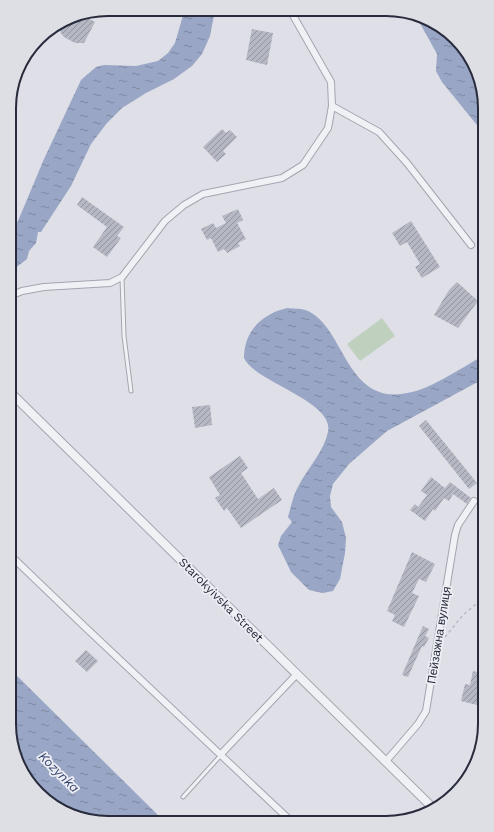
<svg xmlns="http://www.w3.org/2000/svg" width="494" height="832" font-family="'Work Sans',sans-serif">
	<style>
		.pitch { fill: #c0d0bf }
		.water { fill: url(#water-ripples) }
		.building { fill: url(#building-hatch) }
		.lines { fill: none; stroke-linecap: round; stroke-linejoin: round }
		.service-casing { stroke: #a4a5b0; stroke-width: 5 }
		.minor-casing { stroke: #a4a5b0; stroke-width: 8 }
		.tertiary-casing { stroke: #a4a5b0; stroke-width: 10 }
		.path { stroke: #b8bac1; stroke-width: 1.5; stroke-dasharray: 3 3; stroke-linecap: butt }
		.service { stroke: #f0f1f5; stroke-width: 3 }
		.minor { stroke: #f0f1f5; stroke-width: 6 }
		.tertiary { stroke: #f0f1f5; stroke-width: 8 }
		.labels { text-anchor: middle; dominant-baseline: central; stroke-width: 3.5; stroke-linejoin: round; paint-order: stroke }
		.street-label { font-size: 12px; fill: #282b3c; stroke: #edeff4 }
		.water-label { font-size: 13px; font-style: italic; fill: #35436e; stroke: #edeff4 }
		.rim { fill: none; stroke: #282b3c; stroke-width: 2 }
	</style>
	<defs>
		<pattern id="water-ripples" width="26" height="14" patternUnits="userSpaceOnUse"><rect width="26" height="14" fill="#9aa6c5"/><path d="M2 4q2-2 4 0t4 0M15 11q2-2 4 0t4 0" fill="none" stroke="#7e87a1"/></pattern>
		<pattern id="building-hatch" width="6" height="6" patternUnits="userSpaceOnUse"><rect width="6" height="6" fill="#b5b8c3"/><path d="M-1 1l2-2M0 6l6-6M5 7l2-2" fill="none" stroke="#9396a0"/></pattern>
	</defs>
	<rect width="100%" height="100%" fill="#dedfe7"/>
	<path class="pitch" d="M382,318l13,18 -35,25 -13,-17z"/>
	<g class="water">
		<path d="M183,9l32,1 -5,26 -8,18 -10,12 -18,13 -28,14 -24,15 -15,15 -16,21 -20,42 -30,46h-3l-2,11 -7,8 -2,8 -17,13v-40l8,-11 26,-62 37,-79 15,-13 8,-2 32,1 22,-5 10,-8 7,-10 7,-24z"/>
		<path d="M416,16l30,14 32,41 7,37v27l-43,-53 -6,-11 1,-17z"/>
		<path d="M287,308c6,1 13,0 18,2 41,14 39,100 107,82 22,-5 52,-26 73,-37v23l-98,53 -38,33 -16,20 -3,12 1,11 11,15 4,16 -1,15 -5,26 -7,12 -10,2 -14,-3 -18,-18 -13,-27 3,-9 11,-14 -4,-5c3,-10 5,-22 11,-32 9,-17 25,-34 29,-53 7,-31 -74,-50 -84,-74 0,-27 18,-44 43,-50z"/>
		<path d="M9,668l154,152 2,2h-70l-45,-19v-4l-21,-21 -13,-17 -7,-37z"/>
	</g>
	<g class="building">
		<path d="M81,14l14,8 -11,21h-9l-11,-6 -4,-5 7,-14z"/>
		<path d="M252,29l21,4 -6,32 -21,-5z"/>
		<path d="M222,129l4,4 4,-3 7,7 -14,14 3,3 -9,8 -14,-15z"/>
		<path d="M82,197l42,30 -7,9 4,2 -14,19 -14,-10 14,-20 -30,-22z"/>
		<path d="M238,209l5,11 -6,3 9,16 -8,4 2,3 -13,7 -3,-4 -6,3 -7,-14 -4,2 -6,-11 12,-6 3,5 10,-5 -4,-7z"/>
		<path d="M411,221l29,46 -18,11 -7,-11 5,-3 -13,-22 -7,4 -8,-13z"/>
		<path d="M457,282l21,19 -20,27 -24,-13 15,-25z"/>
		<path d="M210,405l2,20 -17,3 -3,-21z"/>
		<path d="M426,420l51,63 -8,6 -50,-63z"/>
		<path d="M240,456l8,12 -7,5 17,26 16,-11 8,12 -41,28 -14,-20 -3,3 -9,-13 5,-3 -11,-18z"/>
		<path d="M431,477l14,11 5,-6 21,16 -4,6 -14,-10 -4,7 -5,-3 -9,13 -2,-2 -8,12 -15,-11 5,-6 3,3 9,-12 -6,-4z"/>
		<path d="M412,552l23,12 -9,18 -7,-3 -7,14 7,3 -15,31 -12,-6 3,-6 -8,-4z"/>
		<path d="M423,626l6,3 -4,7 4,2 -5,9 -2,-1 -14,31 -6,-2z"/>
		<path d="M86,650l12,11 -11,11 -12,-11z"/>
		<path d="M473,671l12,3v17l-4,15 -20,-5 4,-17 5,1z"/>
	</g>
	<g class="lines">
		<defs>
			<g id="service">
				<path d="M122,278l2,58 7,55"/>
				<path d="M183,797l38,-42"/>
			</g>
			<g id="minor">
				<path d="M332,106l47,26 28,31 64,82"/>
				<path d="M10,296l12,-5 22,-4 66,-4 12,-6 43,-56 19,-16 19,-11 79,-16 21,-13 25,-37 4,-22 -1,-24 -41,-72"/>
				<path d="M9,554l76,73 208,196"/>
				<path d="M223,752l74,-78"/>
				<path d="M387,760l31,-36 8,-13 29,-176 3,-10 16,-24"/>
			</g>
			<path id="tertiary" d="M9,391l424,417"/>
		</defs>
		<use href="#service" class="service-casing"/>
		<use href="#minor" class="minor-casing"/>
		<use href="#tertiary" class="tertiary-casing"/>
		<path class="path" d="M445,637l18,-22 19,-16 3,-21"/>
		<use href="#service" class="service"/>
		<use href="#minor" class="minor"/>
		<use href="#tertiary" class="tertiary"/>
	</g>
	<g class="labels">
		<g class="street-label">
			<text transform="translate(221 600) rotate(45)">Starokyivska Street</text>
			<text transform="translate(439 635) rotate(-81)">Пейзажна вулиця</text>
		</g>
		<g class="water-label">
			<text transform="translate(59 772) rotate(45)">Kozynka</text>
		</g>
	</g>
	<path d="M0 0H494V832H0ZM108 16H386A92 92 0 0 1 478 108V724A92 92 0 0 1 386 816H108A92 92 0 0 1 16 724V108A92 92 0 0 1 108 16Z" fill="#dddfe5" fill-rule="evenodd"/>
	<path class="rim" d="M108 16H386A92 92 0 0 1 478 108V724A92 92 0 0 1 386 816H108A92 92 0 0 1 16 724V108A92 92 0 0 1 108 16Z"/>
</svg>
